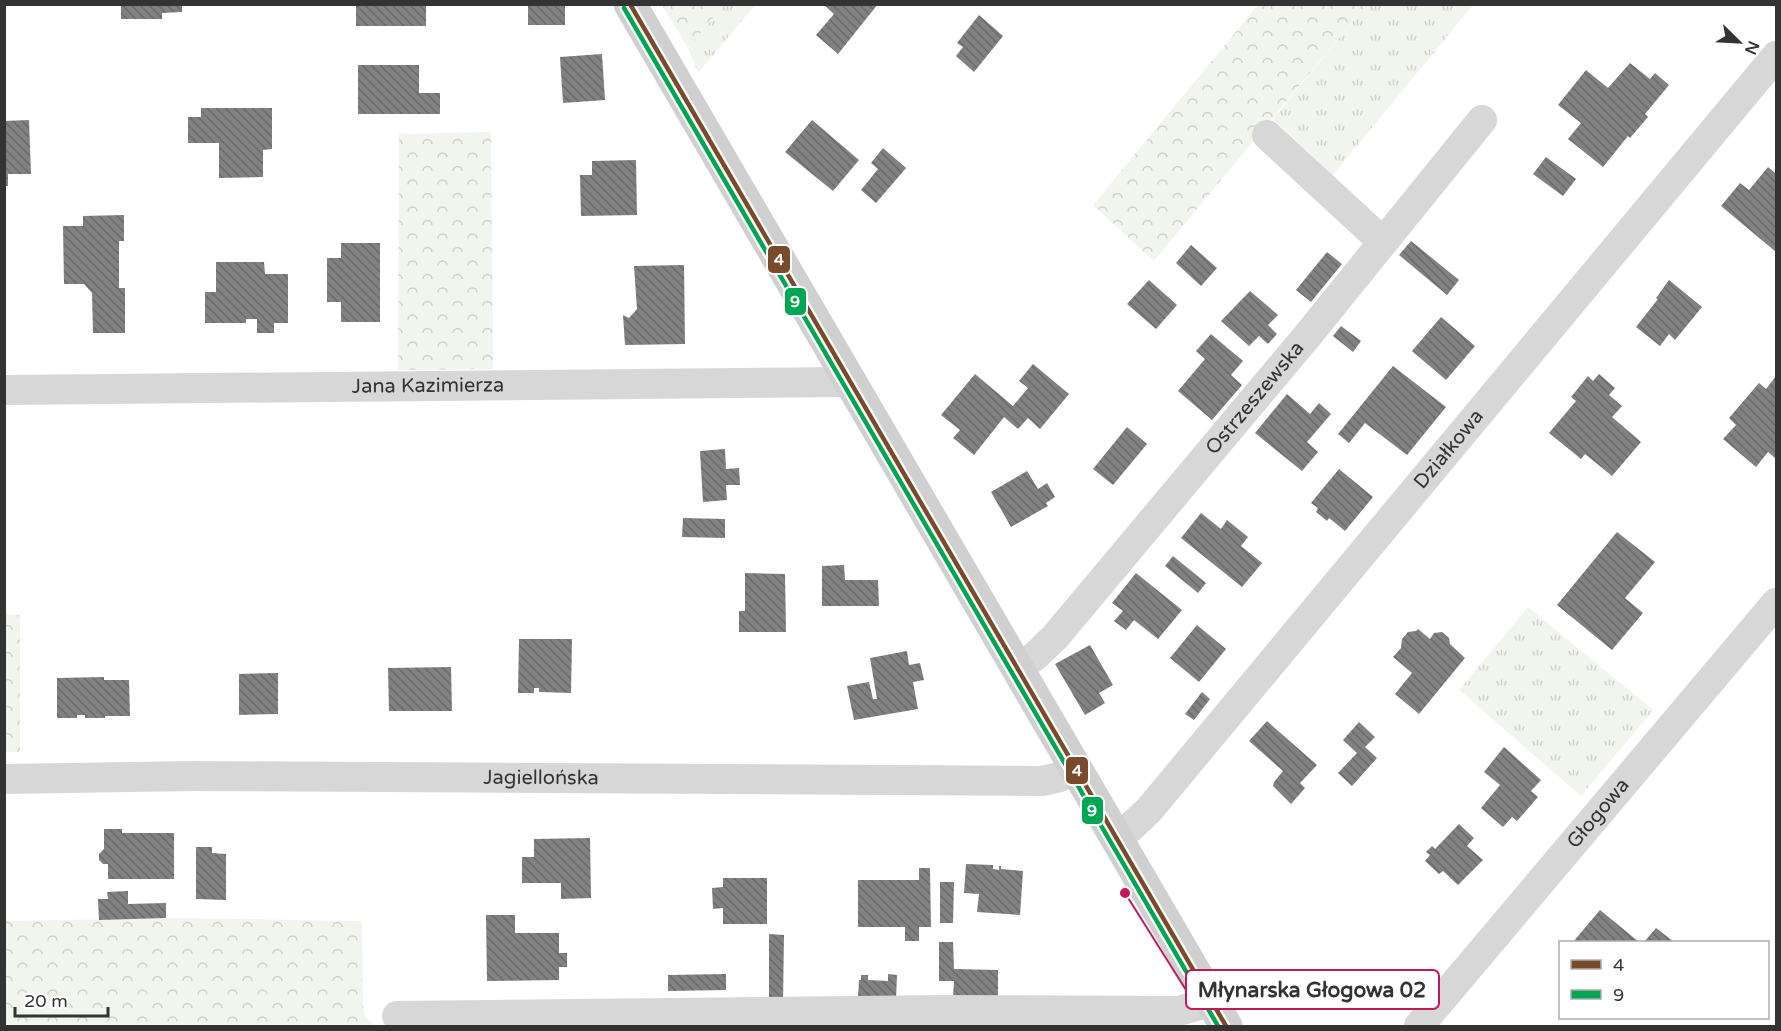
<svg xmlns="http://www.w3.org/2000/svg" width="1781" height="1031" font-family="'Varela Round',sans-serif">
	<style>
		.grass { fill: url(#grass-tufts) }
		.forest { fill: url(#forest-crowns) }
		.building { fill: url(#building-back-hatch) }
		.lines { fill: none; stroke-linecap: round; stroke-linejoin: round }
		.street { stroke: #d7d7d7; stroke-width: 30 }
		.secondary { stroke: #d0d0d0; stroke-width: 33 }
		.bus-1-casing { stroke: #fff; stroke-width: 9 }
		.bus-2-casing { stroke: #fff; stroke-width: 9 }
		.bus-1 { stroke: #7a4b2a; stroke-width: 4.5 }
		.bus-2 { stroke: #00a651; stroke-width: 4.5 }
		.labels { text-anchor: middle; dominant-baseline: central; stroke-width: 6; stroke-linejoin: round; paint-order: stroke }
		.street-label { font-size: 20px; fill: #333; stroke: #fff }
		.leader { fill: none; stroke: #c2185b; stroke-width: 2 }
		.callout-dot { fill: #c2185b; stroke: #fff; stroke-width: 2 }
		.callout { fill: #fff; stroke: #c2185b; stroke-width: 2 }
		.callout-label { font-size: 21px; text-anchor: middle; font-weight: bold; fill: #333 }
		.line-badge { stroke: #fff; stroke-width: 2 }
		.badge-label { font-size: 16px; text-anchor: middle; font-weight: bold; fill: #fff }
	</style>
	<defs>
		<pattern id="grass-tufts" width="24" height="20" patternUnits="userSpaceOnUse" patternTransform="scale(1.5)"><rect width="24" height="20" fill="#f1f5ed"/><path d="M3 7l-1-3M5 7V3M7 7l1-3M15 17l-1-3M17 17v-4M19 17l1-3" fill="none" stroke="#cfd2cc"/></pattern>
		<pattern id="forest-crowns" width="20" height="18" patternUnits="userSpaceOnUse" patternTransform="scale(1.5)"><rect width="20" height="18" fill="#f1f5ed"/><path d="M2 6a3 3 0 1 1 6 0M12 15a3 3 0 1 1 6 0" fill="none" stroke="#cfd2cc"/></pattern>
		<pattern id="building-back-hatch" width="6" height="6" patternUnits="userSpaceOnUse" patternTransform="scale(1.5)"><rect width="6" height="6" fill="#818181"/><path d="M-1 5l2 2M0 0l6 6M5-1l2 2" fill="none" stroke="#6a6a6a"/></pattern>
	</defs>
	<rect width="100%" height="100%" fill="#fff"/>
	<g class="grass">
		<path d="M724,5h31l-57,68 -10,-25z"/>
		<path d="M1366,5h107l-140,170 -60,-56z"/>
		<path d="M1528,607l125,103 -72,86 -122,-106z"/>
	</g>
	<g class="forest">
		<path d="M662,5h62l-36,43z"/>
		<path d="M1258,5h108l-212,256 -61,-56z"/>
		<path d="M491,132l2,237 -95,1 1,-236z"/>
		<path d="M5,614l15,1v137h-15z"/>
		<path d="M181,918l181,3 1,83 1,11 11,11h-370l-1,-105z"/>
	</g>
	<g class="building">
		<path d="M121,4h61v8l-20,1v6h-41z"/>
		<rect x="356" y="4" width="70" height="22"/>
		<rect x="528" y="4" width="37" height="21"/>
		<path d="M823,4h55l-40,50 -22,-19 18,-21z"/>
		<path d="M979,15l24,21 -29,36 -18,-16 7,-9 -6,-4z"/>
		<path d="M602,54l3,46 -42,3 -3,-46z"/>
		<path d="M1630,63l20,16 5,-6 14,12 -24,29 3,3 -18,21 -2,-2 -25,31 -35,-28 13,-16 -23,-18 28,-35 22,18z"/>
		<path d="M358,65h61v28h21v21h-82z"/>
		<path d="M201,108h71v41l-9,1v27l-44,1v-35h-31v-26h13z"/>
		<path d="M29,120l2,54h-23v12h-4v-65z"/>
		<path d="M812,120l47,40 -26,31 -48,-39z"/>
		<path d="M883,148l23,20 -30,35 -15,-13 17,-21 -7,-6z"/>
		<path d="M1546,157l30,22 -13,17 -30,-22z"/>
		<path d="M636,160l1,55 -56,1 -1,-41h12v-14z"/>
		<path d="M1768,167l8,7v78l-55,-46 19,-23 9,7z"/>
		<path d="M124,215v26h-5v47h6v45h-32l-1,-40 -8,-9h-20l-1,-58h20v-10z"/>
		<path d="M1411,241l48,39 -12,15 -48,-40z"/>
		<path d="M341,243h39v79h-39v-20h-14v-44h14z"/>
		<path d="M1191,245l26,23 -16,18 -25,-23z"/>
		<path d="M1327,252l15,12 -31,38 -15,-12z"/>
		<path d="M216,262h48l1,12h23v49h-14v10h-17v-14h-11v4h-41v-31h11z"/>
		<path d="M684,265l1,79 -60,1 -2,-30 6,3 8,-9 -3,-43z"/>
		<path d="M1149,280l28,25 -21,24 -29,-25z"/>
		<path d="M1669,280l33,27 -27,33 -6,-6 -9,12 -24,-19 22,-28 -2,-1z"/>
		<path d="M1250,291l28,24 -10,10 9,9 -9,10 -9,-8 -10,10 -28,-25z"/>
		<path d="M1441,317l34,29 -29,34 -34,-29z"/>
		<path d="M1341,326l20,15 -8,11 -20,-16z"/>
		<path d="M1211,334l32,27 -12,14 11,10 -30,35 -34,-29 27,-32 -9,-8z"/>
		<path d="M1033,364l36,30 -29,35 -12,-11 -10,11 -14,-12 -30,38 -21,-17 7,-8 -19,-15 34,-41 38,32 15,-18 -9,-7z"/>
		<path d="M1393,366l53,41 -39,48 -42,-32 -16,20 -11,-9z"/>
		<path d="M1599,374l16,14 -6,7 13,11 -10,11 29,25 -29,34 -27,-22 -4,5 -32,-26 27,-32 -5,-4 17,-21 5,5z"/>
		<path d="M1776,376v83l-8,-7 -12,15 -33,-28 13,-14 -7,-7 30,-35 7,6z"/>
		<path d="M1287,394l23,20 9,-11 12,11 -24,28 11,10 -16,19 -47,-38z"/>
		<path d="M1127,427l20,17 -34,41 -20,-16z"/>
		<path d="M725,449l1,20 13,-1 1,17h-14l1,15 -24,2 -3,-51z"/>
		<path d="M1339,469l34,28 -28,34 -16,-13 -2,3 -11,-9 2,-4 -7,-5z"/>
		<path d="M1027,471l11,18 9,-6 8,14 -9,6 2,3 -37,21 -20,-35z"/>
		<path d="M1201,513l20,16 6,-9 21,17 -7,9 21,17 -20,24 -61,-49z"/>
		<path d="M683,518l42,1v19l-43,-1z"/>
		<path d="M1617,532l38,30 -30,36 18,15 -31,37 -55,-45z"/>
		<path d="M1173,556l33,27 -8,10 -33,-27z"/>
		<path d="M844,565l1,15h33l1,26h-57v-40z"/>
		<path d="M745,573l40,1 1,58h-47v-21h6z"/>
		<path d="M1136,573l46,37 -24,29 -24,-19 -8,10 -12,-9 9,-10 -11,-8z"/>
		<path d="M1197,625l29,24 -27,33 -29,-24z"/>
		<path d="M1418,629l12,10 4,-6 8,-1 7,6 1,6 15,14 -46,56 -24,-20 17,-21 -19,-16 8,-9 1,-9 6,-7 8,-1z"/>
		<path d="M519,639h53l-1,54 -32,-1v-4h-5v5h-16z"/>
		<path d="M1090,645l23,40 -14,8 6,10 -20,12 -30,-51z"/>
		<path d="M907,651l2,14 11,-2 4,17 -11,2 5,27 -64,11 -7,-34 22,-4 4,17h4l-7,-41z"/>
		<path d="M451,667l1,44h-63l-1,-43z"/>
		<path d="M278,673v41l-39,1v-41z"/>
		<path d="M104,677v3h25l1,36h-25v2h-20v-3h-8v3h-20v-40z"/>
		<path d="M1202,692l8,7 -16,21 -9,-6z"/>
		<path d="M1267,721l50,44 -17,18 5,5 -14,16 -18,-18 1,-4 9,-11 -34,-30z"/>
		<path d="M1359,722l16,15 -10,10 12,11 -25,28 -14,-13 19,-20 -14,-13z"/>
		<path d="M1504,747l37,33 -10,11 7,6 -21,24 -5,-4 -9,10 -22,-19 19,-23 -16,-13z"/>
		<path d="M1459,824l15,14 -7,8 16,14 -25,25 -15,-14 -4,3 -14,-13 5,-6 -4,-3 6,-6 3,3z"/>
		<path d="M104,829h18v4h52v46h-66v-15h-5l-4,-4v-6l5,-5z"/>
		<path d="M590,838l1,60 -30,1v-16h-39v-26h12v-18z"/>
		<path d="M196,847h16v6l14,1v46l-30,-1z"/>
		<path d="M966,864l27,1v4l6,1v-4h2v3l22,2 -3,44 -43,-3 2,-18 -15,-1z"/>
		<path d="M919,868h11l1,59h-12v14h-14v-14h-47v-47h61z"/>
		<path d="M723,878h44v46h-44v-16l-10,1 -1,-21 11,-1z"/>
		<path d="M940,882h14l-1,41h-13z"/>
		<path d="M128,891v13l38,-1v15l-67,2 -1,-21h10l-1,-7z"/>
		<path d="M1600,910l39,32h-66z"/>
		<path d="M486,915h29v18h44v20h8v14h-8v13l-72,1z"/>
		<path d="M1656,928l18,14h-30z"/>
		<path d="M769,934l15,1 -1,67h-14z"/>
		<path d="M939,942h14l1,27 44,1v29l-45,-1 1,-17h-15z"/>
		<path d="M726,974v16l-58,1v-16z"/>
		<path d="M888,974l9,1 -1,24 -38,-2 1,-17h2v-5h7v5l20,1z"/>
	</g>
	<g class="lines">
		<g class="street">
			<path d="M1267,135l116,107"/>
			<path id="s1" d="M4,390l848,-8"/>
			<path id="s2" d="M1018,668l16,-11 21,-20 253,-302 174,-215"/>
			<path id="s3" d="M4,779l188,-3 850,5 18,-4 15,-10"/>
			<path id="s4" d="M1117,840l32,-30 627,-754"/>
			<path d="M397,1016l547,-6 234,1 34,-9"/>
			<path id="s5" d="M1419,1026l357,-423"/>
		</g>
		<path class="secondary" d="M630,4l596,1022"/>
		<defs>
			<path id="bus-1" d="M630,4l596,1022"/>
			<path id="bus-2" d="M624,8l594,1018"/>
		</defs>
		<use href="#bus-1" class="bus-1-casing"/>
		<use href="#bus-2" class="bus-2-casing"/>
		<use href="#bus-1" class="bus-1"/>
		<use href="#bus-2" class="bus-2"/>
	</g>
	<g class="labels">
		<g class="street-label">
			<text stroke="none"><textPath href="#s1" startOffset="424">Jana Kazimierza</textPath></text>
			<text stroke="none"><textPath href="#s2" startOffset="360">Ostrzeszewska</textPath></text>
			<text stroke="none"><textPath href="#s4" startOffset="513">Działkowa</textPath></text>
			<text stroke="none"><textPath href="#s3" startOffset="537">Jagiellońska</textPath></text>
			<text stroke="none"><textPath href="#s5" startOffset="278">Głogowa</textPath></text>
		</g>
	</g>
	<path class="leader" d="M1125 893L1186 990"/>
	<circle class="callout-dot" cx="1125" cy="893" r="6"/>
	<rect class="callout" x="1186" y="970" width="253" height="39" rx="6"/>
	<g class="callout-label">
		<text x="1312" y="997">Młynarska Głogowa 02</text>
	</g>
	<g class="line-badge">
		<rect x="767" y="245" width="24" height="29" rx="6" fill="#7a4b2a"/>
		<rect x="784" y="287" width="23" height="29" rx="6" fill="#00a651"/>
		<rect x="1065" y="756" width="24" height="29" rx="6" fill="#7a4b2a"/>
		<rect x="1081" y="796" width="23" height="29" rx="6" fill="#00a651"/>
	</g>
	<g class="badge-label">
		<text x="779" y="265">4</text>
		<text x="795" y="307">9</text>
		<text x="1077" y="776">4</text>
		<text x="1092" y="816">9</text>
	</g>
	<rect width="1781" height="1031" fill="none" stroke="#333333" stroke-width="12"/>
	<rect x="1559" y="941" width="210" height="78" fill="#ffffff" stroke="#adadad" stroke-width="1.5"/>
	<rect x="1571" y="960" width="30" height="9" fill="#7a4b2a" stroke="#adadad" stroke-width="1.5"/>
	<text x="1613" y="971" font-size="18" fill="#333333">4</text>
	<rect x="1571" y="990" width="30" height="9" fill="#00a651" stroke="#adadad" stroke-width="1.5"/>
	<text x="1613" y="1001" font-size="18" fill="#333333">9</text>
	<g transform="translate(1739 42) rotate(114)" stroke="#ffffff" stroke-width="4.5" paint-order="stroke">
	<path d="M0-4.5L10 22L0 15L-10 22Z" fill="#333333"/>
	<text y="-9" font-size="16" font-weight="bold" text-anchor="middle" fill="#333333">N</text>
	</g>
	<path d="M15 1007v9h93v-9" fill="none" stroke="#333333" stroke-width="3"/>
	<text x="24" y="1007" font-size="18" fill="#333333" stroke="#ffffff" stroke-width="4.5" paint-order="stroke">20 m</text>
</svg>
